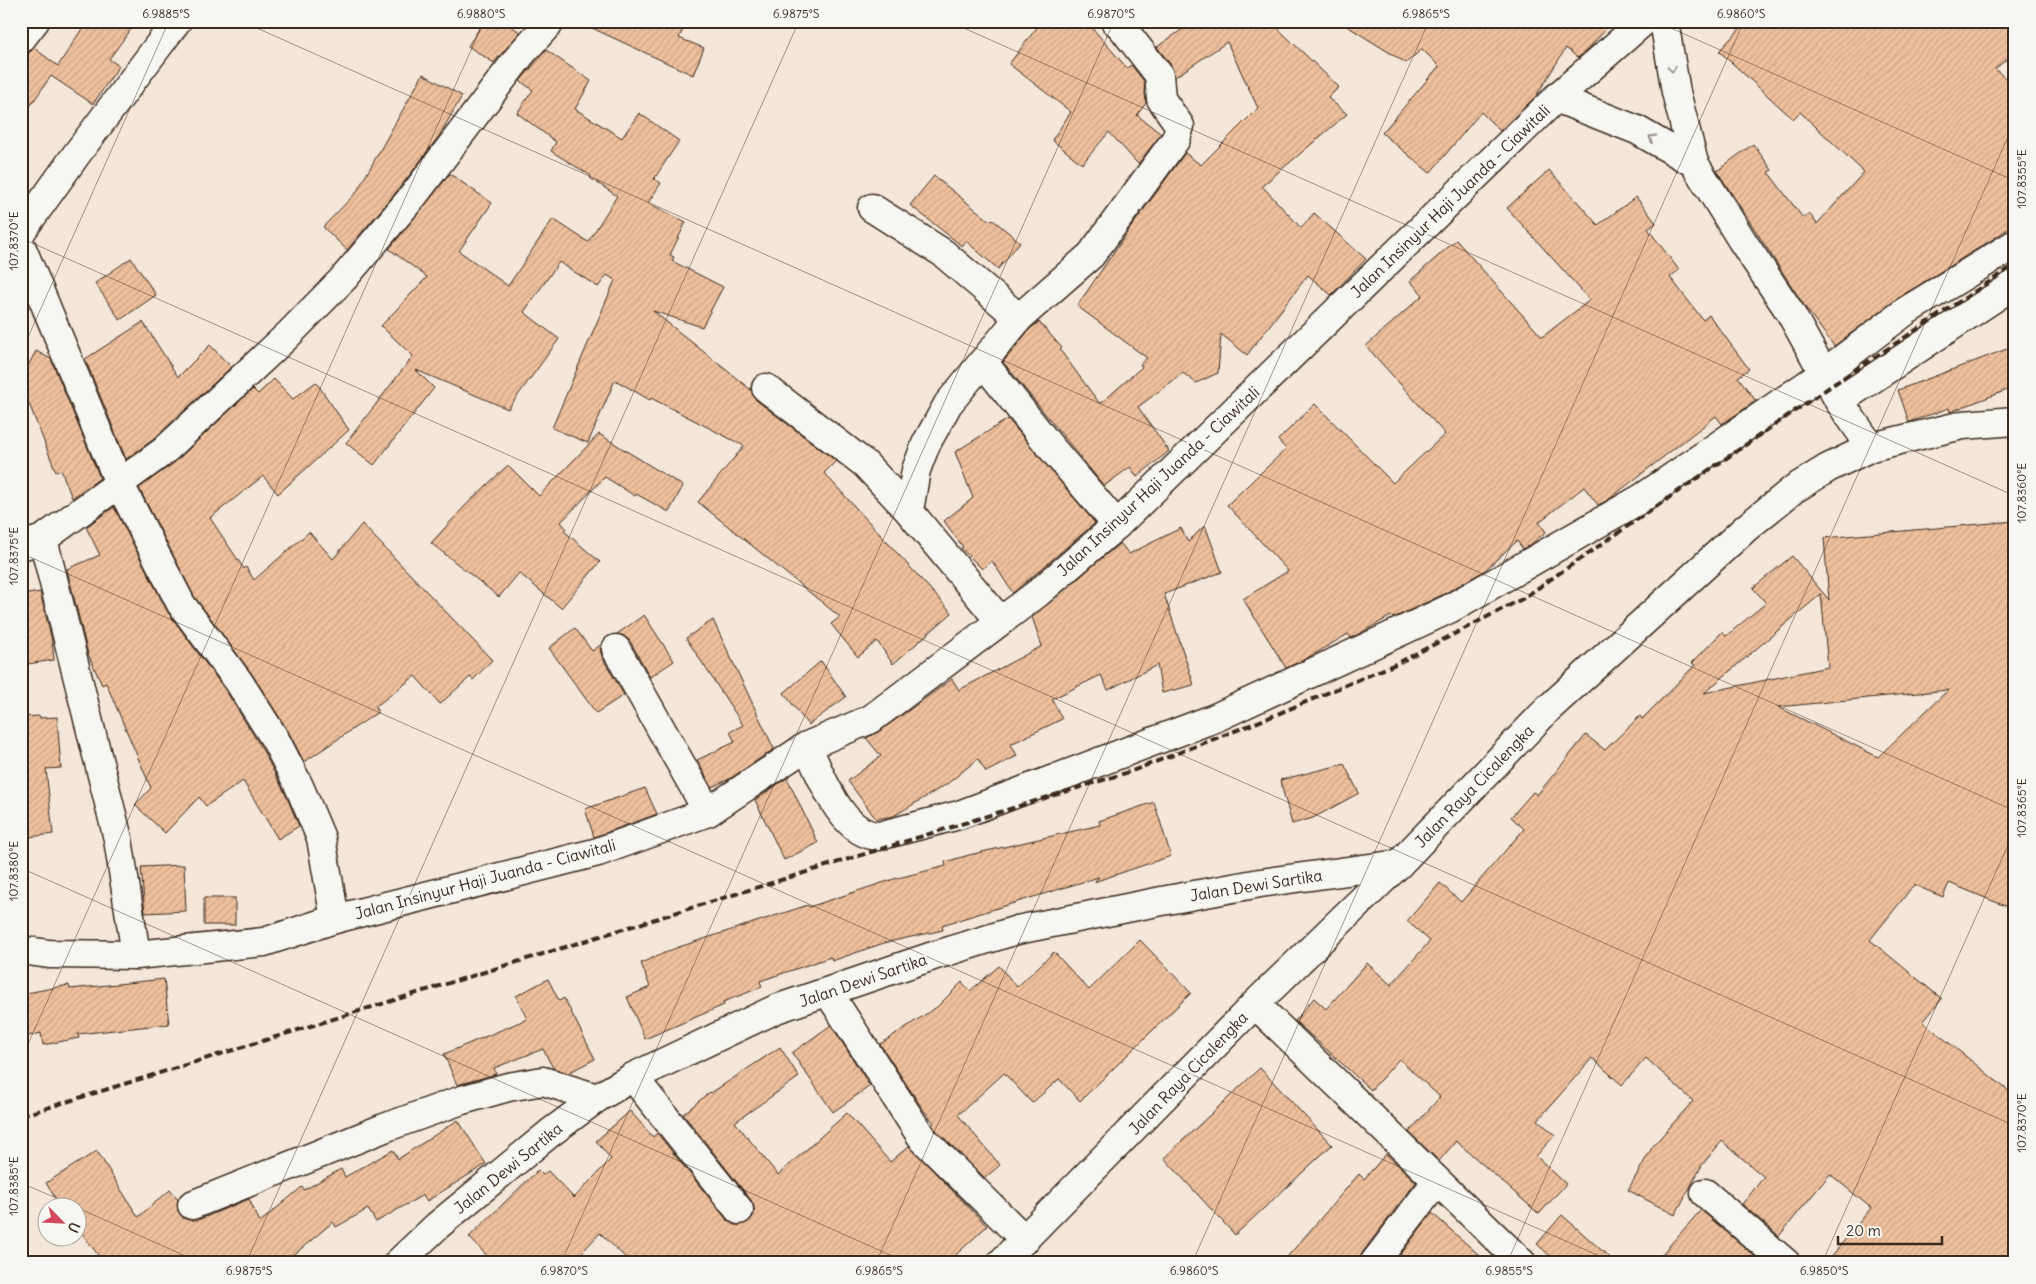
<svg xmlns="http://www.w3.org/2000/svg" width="2036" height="1284" font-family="Delius,sans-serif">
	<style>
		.building { fill: url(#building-hatch); stroke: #3b2a1e; fill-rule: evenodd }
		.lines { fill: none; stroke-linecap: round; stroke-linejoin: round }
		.minor-casing { stroke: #3b2a1e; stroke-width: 31 }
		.major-casing { stroke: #3b2a1e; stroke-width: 31 }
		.minor { stroke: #f6f6f2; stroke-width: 28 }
		.major { stroke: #f6f6f2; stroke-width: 28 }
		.rail { stroke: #3b2a1e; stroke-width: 4; stroke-dasharray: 8 4; stroke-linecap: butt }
		.oneway { stroke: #989088 }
		.ticks { fill: none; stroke: #3b2a1e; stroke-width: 1; stroke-opacity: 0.45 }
		.labels { text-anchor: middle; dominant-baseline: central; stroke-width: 5; stroke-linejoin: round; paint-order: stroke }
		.street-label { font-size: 16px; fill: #3b2a1e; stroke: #f6f6f2 }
		.neatline { fill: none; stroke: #3b2a1e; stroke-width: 2 }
		.ticks-label { font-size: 12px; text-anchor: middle; fill: #3b2a1e }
	</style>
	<defs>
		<pattern id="building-hatch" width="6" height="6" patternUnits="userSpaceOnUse" patternTransform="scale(1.25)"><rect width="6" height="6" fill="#eec09d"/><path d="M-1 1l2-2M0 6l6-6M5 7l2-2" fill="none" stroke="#cda587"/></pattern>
	</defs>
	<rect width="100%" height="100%" fill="#f4e6d8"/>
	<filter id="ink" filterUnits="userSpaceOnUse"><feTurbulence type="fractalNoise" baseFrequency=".02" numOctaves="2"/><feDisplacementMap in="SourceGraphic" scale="10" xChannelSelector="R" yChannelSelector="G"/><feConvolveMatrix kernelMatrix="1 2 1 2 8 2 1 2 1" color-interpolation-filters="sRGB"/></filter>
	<g filter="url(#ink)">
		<g class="building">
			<path d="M87,21h50l-28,38 10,7 -26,38 -42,-28 -30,43v-59l13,-12 24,18z"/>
			<path d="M484,21h19l17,11 -26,31 -26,-17z"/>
			<path d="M577,21h110l-8,17 25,10 -11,27z"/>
			<path d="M1042,21h44l41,47 4,-3 13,16 2,22 -9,12 24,19 -23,30 -29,-32 -27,32 -30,-24 19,-28 -62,-48z"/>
			<path d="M1194,21h76l69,66 -11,11 19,16 -85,72 39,42 13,-15 52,46 -35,36 -23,-20 -61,80 -26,-21 -3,39 -22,10 -13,-10 -45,34 31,44 -32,26 -7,-10 -26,19 -101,-124 27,-33 9,-7 23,26 -2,2 40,54 42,-37 -2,-3 7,-6 -70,-52 52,-76 56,-77 16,12 57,-57 -31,-66 -52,35 -4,-12 -14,-18z"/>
			<path d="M1339,21h274l-22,25 -13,12 -12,-10 -30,48 -36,35 -19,-19 -51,61 -48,-40 57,-67 -17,-17 -16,14z"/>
			<path d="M1747,21h268v31l-20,17 20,18v137l-25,17 -92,57 -64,48 -29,-39 -88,-136 36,-27 19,26 -4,2 35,46 6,-5 8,11 47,-52 -64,-60 -7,7 -74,-68z"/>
			<path d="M546,50l45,31 -16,28 47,29 17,-25 40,28 -25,38 7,4 -13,20 38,19 -16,33 4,2 -2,4 51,26 -21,40 -49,-16 98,79 5,10 80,61 -12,12 128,140 -59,51 -16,-23 -19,16 -27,-33 9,-7 -142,-115 46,-56 -93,-48 -1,2 -35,-20 -27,63 -36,-15 63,-148 -8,-5 -9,12 -39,-25 -35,50 35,27 -51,70 -92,-39 18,18 -60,77 -28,-22 67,-87 -32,-30 46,-49 -38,-28 61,-75 42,29 -33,48 49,35 45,-67 35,23 29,-46 -27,-18 1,-2 -40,-25 5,-9 -39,-29 16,-23 -13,-9z"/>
			<path d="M423,74l39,22 -23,40 -37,49 -55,65 -24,-23 33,-34z"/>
			<path d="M1549,170l49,55 38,-28 20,26 -8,6 31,41 -9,7 33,43 6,-5 40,54 -11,8 18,24 -34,23 -6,-8 -108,84 -10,5 -14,-18 -45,35 7,10 -15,12 -8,5 -6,-8 -33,30 -42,24 -49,23 -2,-2 -40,22 -3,-4 -39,23 -23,11 -43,-69 45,-28 -61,-66 59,-56 -8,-9 37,-36 78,79 52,-49 -79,-88 57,-51 -13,-14 46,-41 86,97 48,-37 -83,-92z"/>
			<path d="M934,176l56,45 2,-2 28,23 -22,27 -32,-28 -4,5 -52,-41z"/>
			<path d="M131,258l25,37 -36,25 -25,-37z"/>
			<path d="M143,322l35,55 32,-32 21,22 -77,72 -28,20 -41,-100z"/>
			<path d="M2015,346v41l-65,25 -1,-4 -40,14 -11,-32z"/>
			<path d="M36,351l15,8 49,119 -28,20 -11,-28 -5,2 -30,-76 -5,-3v-14z"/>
			<path d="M274,379l19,20 23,-17 33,48 -71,64 -15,-18 -53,42 34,51 2,-2 8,13 55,-48 24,27 29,-35 130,136 -19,20 -3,-3 -30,27 -25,-28 -40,31 3,5 -74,50 -16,-31 -36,-57 -58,-78 -55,-108 36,-26 78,-73 5,5z"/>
			<path d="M1008,419l87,104 -82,70 -21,-32 -10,8 -21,-21 2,-1 -19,-26 29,-23 -18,-46z"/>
			<path d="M599,434l84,52 -14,26 -33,-18 -1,2 -30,-19 -44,45 5,6 -2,3 36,31 -39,46 -42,-35 -20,24 -68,-54 34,-37 43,-41 31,31z"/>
			<path d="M114,507l53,104 59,80 35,56 24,46 14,33 -21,13 -35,-58 -37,25 -7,-9 -34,36 -30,-28 16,-17 -45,-105 -4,2 -14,-31 -21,-85 33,-14 -14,-28z"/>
			<path d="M2015,521v389l-66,-27 -6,14 -29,-12 -44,55 72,59 -19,23 92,74v167h-189l45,-55 -41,-34 -51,62 -37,-32 22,-27 -42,-36 -20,24 -27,50 -47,-25 25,-44 40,-45 -47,-43 -24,27 -30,-27 -54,62 17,15 -19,21 30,28 -27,30 -83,-73 -17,20 -30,-29 31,-35 -41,-38 -28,31 -76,-69 19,-23 12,11 41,-46 24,22 39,-44 -23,-20 33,-38 21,19 63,-73 -13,-12 22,-25 4,3 49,-60 19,15 35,-34 2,3 53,-54 -3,-2 30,-31 4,4 40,-33 -13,-15 39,-32 37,44 -5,-62zM1821,594l7,73 -124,26zM1948,690l-70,67 -100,-50z"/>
			<path d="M1205,525l17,47 -58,22 30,91 -32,8 -5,-28 -49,25 -7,-15 -49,24 10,20 -51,25 6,12 -31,16 -8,-13 -31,25 -53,32 -18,3 -28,-38 33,-25 -15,-18 14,-7 72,-52 7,11 83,-44 -10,-29 88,-74 9,11 52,-26 7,14z"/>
			<path d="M40,592l12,49 2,19 -33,5v-70z"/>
			<path d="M644,615l30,46 -24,16 -20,-36 -6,-5 -7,-2z"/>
			<path d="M713,620l61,129 -43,29 -19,9 -15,-27 38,-18 -5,-10 13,-7 -57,-87z"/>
			<path d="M575,628l17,23 10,-7 -2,5 2,8 22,38 -28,18 -47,-65z"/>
			<path d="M821,661l25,36 -38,28 -24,-32z"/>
			<path d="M40,716v2l17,-1 4,51 -15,1 7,65 -32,4v-121z"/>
			<path d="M1344,764l15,29 -46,25 -21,6 -12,-44z"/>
			<path d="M787,778l31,65 -34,17 -29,-60z"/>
			<path d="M645,788l12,26 -63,23 -9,-28z"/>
			<path d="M1154,802l17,54 -77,26 5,-5 -157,48 1,5 -59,13 -52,18 -1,-4 -71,24 2,6 -39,15 1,3 -79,34 -18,-42 23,-10 -9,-24 35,-15 132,-43 1,2 85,-28 52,-13 -1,-4 24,-7 131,-30 -1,-4z"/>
			<path d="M184,865l2,46 -41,2 -4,-46z"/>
			<rect x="204" y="898" width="31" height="27"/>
			<path d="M1140,940l51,53 -111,108 -21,-22 -27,24 -28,-30 -46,42 42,50 -15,13 -50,-49 -3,-4 2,-2 -12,-15 -42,-64 57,-37 25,-25 8,9 29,-25 18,21 37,-35 35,38z"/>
			<path d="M164,979l5,45 -91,10 1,4 -36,7 -2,-12 -20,5v-44l48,-9 1,4z"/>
			<path d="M548,979l11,22 5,-3 31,61 -27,14 -15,-5 -10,-19 -49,19 2,6 -39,11 -13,-31 83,-35 -11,-23z"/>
			<path d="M831,1025l39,61 -37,26 -41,-59z"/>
			<path d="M780,1047l19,30 -64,45 43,53 69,-62 43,49 19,-16 78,80 -40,37h-316l-31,-30 -28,30h-78l-25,-26 69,-67 5,5 5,-4 26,27 37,-39 -15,-18 34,-30 23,26 4,-4 70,87 7,5h7l7,-3 6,-7v-8l-3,-7 -68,-86 27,-22 1,1z"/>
			<path d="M1260,1068l72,77 -97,90 -71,-77z"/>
			<path d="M458,1120l28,44 -59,37 -4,-6 -47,27 -8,-13 -32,18 -3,-5 -49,41h-180l-26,-35v-22h-18l-14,-23 51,-32 41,66 32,-27 8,10v11l5,7 6,2h9l51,-21 11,23 42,-35 2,3 37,-21 4,8 48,-27 5,9z"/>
			<path d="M1386,1154l30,28 -54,71 -3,10h-77l77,-89 5,5z"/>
			<path d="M1701,1210l58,50 -2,3h-103z"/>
			<path d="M1432,1213l56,50h-94z"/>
			<path d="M1562,1215l54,48h-58l-21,-19z"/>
		</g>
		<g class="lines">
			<defs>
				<g id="minor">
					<path d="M21,39l14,-18"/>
					<path d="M1556,98l81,32 57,33"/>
					<path d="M872,208l71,45 76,65"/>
					<path d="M21,232l55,-77 101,-134"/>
					<path d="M21,246l98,237 62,121 58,78 36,57 24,47 22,52 14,81"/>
					<path d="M983,362l65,82 69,81"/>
					<path d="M766,388l99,76 44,47 91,110"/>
					<path d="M1839,401l176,-117"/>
					<path d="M909,511l7,-41 10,-26 22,-40 71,-86 72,-63 85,-116 4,-13 -19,-27 -2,-24 -38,-49 -6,-5"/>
					<path d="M43,539l75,300 18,116"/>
					<path d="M21,546l22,-7 121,-88 124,-116 56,-57 70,-83 108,-142 29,-32"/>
					<path d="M616,649l92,163"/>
					<path d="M807,746c14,29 34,89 72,90l80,-21 256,-97 234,-109 193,-111 182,-125 82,-62 109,-67"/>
					<path d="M21,950l28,4 87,1 128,-13 71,-23 263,-67 110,-40 99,-66 64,-27 167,-126 79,-68 439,-427 88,-77"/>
					<path d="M828,992l95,147 102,101"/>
					<path d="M1255,1004l267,259"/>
					<path d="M633,1077l106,133"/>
					<path d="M1705,1193l81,70"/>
					<path d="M192,1205l192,-77 78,-28 46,-13 35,-6 54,17"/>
					<path d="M398,1263l39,-37 113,-93 47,-35 36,-21 143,-68 157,-53 84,-26 145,-29 98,-18 139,-19"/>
					<path d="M1374,1263l63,-82"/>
				</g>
				<g id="major">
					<path d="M1664,21l12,71 18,71 49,79 47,70 49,89 32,46"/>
					<path d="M1001,1263l254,-259 144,-140 149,-155 198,-181 48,-39 34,-21 43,-21 92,-22 52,-4"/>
				</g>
			</defs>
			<use href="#minor" class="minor-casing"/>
			<use href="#major" class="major-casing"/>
			<use href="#minor" class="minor"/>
			<use href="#major" class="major"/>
			<path class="rail" d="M21,1116l1111,-345 136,-53 130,-55 124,-64 309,-213 184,-121"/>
		</g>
		<defs><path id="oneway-chevron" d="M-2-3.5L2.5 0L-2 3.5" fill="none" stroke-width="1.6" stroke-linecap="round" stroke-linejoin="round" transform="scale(1.25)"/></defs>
		<g class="oneway">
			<use href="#oneway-chevron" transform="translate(1672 69) rotate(82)"/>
			<use href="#oneway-chevron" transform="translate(1652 138) rotate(-150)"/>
		</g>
	</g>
	<path class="ticks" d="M241,21l1774,790M948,21l1067,475M1655,21l360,160M21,238l1994,888M21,353l148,-332M21,553l1594,710M21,868l887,395M21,1060l463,-1039M21,1183l54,23M78,1208l123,55M246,1263l553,-1242M561,1263l553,-1242M876,1263l553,-1242M1192,1263l552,-1242M1507,1263l508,-1142M1822,1263l193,-434"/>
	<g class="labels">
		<g class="street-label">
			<text transform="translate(1450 201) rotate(-44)">Jalan Insinyur Haji Juanda - Ciawitali</text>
			<text transform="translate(1158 481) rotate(-43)">Jalan Insinyur Haji Juanda - Ciawitali</text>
			<text transform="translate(1474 786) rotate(-46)">Jalan Raya Cicalengka</text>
			<text transform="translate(485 879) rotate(-15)">Jalan Insinyur Haji Juanda - Ciawitali</text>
			<text transform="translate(1256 885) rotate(-9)">Jalan Dewi Sartika</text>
			<text transform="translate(863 980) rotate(-19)">Jalan Dewi Sartika</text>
			<text transform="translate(1188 1073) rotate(-46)">Jalan Raya Cicalengka</text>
			<text transform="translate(508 1168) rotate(-39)">Jalan Dewi Sartika</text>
		</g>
	</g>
	<rect width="2036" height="1284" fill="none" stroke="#f6f6f2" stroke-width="55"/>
	<g transform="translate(62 1222) rotate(114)"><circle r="24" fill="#f6f6f2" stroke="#aba49d"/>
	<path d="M0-4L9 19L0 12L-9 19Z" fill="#d1495b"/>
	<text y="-8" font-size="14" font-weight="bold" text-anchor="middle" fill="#3b2a1e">U</text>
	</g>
	<path d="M1838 1236v8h104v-8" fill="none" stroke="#3b2a1e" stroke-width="2.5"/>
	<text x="1846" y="1236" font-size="15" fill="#3b2a1e" stroke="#f6f6f2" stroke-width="4" paint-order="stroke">20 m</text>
	<rect x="28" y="28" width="1980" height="1228" class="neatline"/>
	<g class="ticks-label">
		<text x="166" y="18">6.9885°S</text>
		<text x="481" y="18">6.9880°S</text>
		<text x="796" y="18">6.9875°S</text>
		<text x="1111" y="18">6.9870°S</text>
		<text x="1426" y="18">6.9865°S</text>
		<text x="1741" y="18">6.9860°S</text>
		<text transform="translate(2022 179) rotate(-90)" y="4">107.8355°E</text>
		<text transform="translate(14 241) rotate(-90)" y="4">107.8370°E</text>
		<text transform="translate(2022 493) rotate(-90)" y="4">107.8360°E</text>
		<text transform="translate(14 556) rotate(-90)" y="4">107.8375°E</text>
		<text transform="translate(2022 808) rotate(-90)" y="4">107.8365°E</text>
		<text transform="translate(14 871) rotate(-90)" y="4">107.8380°E</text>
		<text transform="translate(2022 1123) rotate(-90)" y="4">107.8370°E</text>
		<text transform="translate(14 1186) rotate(-90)" y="4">107.8385°E</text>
		<text x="249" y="1275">6.9875°S</text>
		<text x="564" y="1275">6.9870°S</text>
		<text x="879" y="1275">6.9865°S</text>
		<text x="1194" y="1275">6.9860°S</text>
		<text x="1509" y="1275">6.9855°S</text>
		<text x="1824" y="1275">6.9850°S</text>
	</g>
</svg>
